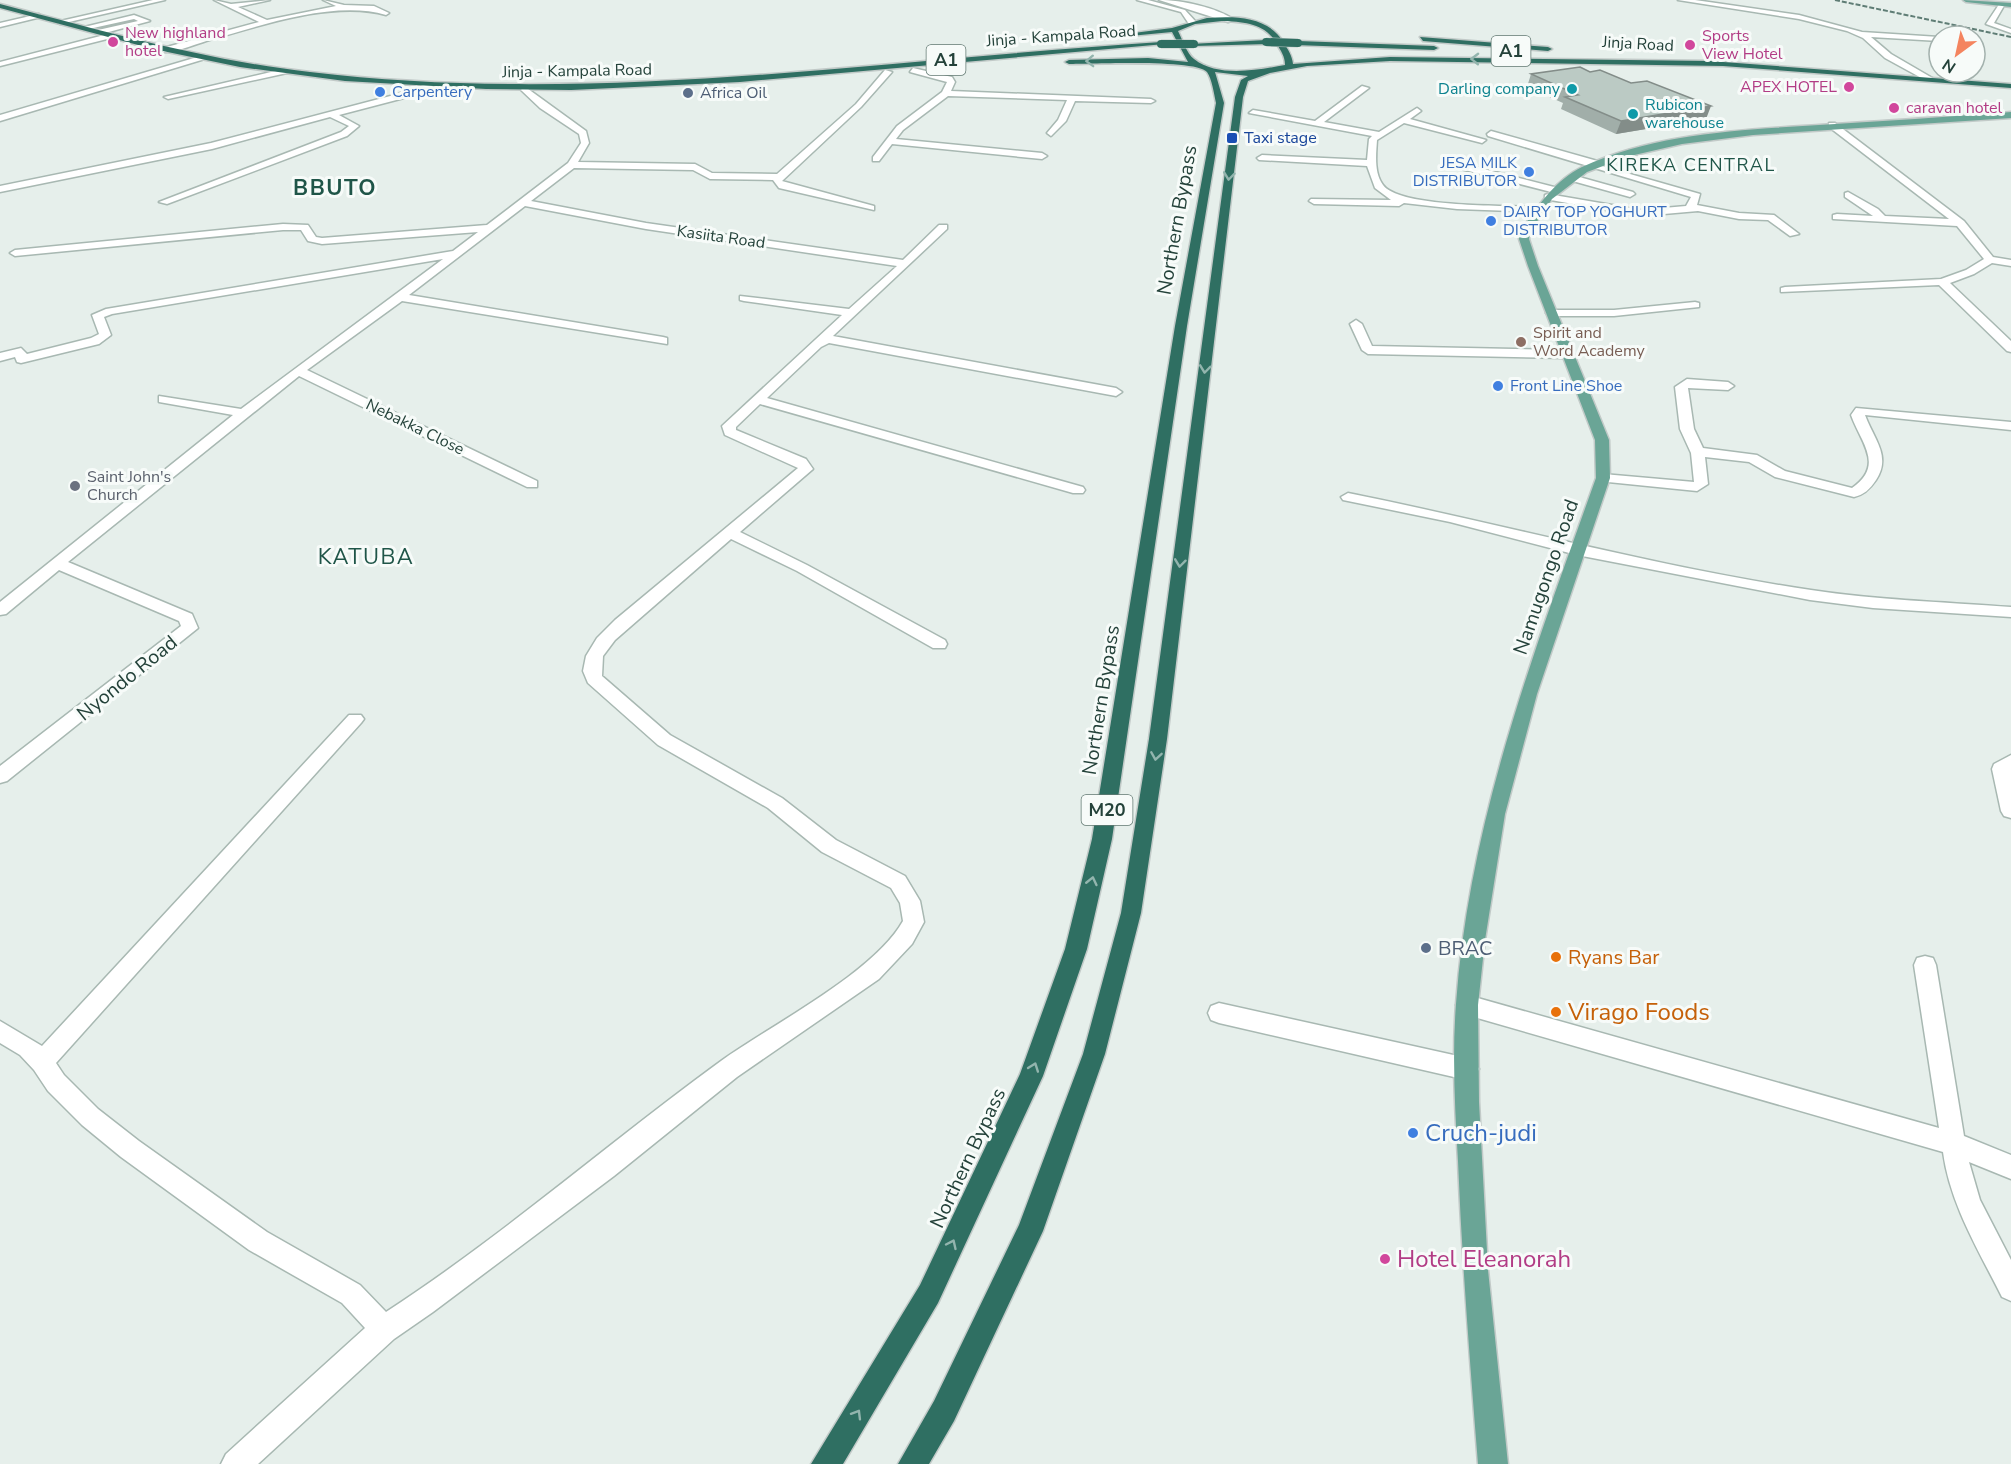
<svg xmlns="http://www.w3.org/2000/svg" width="2011" height="1464" font-family="'Nunito Sans',sans-serif">
	<style>
		.lines { fill: none; stroke-linecap: round; stroke-linejoin: round }
		.minor-casing { stroke: #a8b8b2; stroke-width: 3 }
		.major-casing { stroke: #c2cac8; stroke-width: 3 }
		.highway-casing { stroke: #c2cac8; stroke-width: 3 }
		.minor { fill: #fff; fill-rule: evenodd }
		.major { fill: #6aa596; fill-rule: evenodd }
		.highway { fill: #2f6f62; fill-rule: evenodd }
		.rail { stroke: #5f7d75; stroke-width: 2; stroke-dasharray: 5 2; stroke-linecap: butt }
		.highway-bridge-casing { stroke: #c2cac8; stroke-width: 9; stroke-linecap: butt }
		.highway-bridge { stroke: #2f6f62; stroke-width: 8 }
		.wall { fill: #a1aea9 }
		.shaded-wall { fill: #838d89 }
		.building { fill: #bbcac4; stroke: #838d89; stroke-width: 1.5 }
		.oneway { stroke: #93b5ae }
		.hotel-dot { fill: #d1479c; stroke: #f7fbf9; stroke-width: 2 }
		.culture-dot { fill: #0f9aa8; stroke: #f7fbf9; stroke-width: 2 }
		.shop-dot { fill: #3f7fe0; stroke: #f7fbf9; stroke-width: 2 }
		.service-dot { fill: #5c6f8a; stroke: #f7fbf9; stroke-width: 2 }
		.transit-dot { fill: #1a4fb4; stroke: #f7fbf9; stroke-width: 2 }
		.education-dot { fill: #8d6e63; stroke: #f7fbf9; stroke-width: 2 }
		.worship-dot { fill: #6b7280; stroke: #f7fbf9; stroke-width: 2 }
		.food-dot { fill: #e8710a; stroke: #f7fbf9; stroke-width: 2 }
		.labels { text-anchor: middle; dominant-baseline: central; stroke-width: 6; stroke-linejoin: round; paint-order: stroke }
		.far-hotel-label { font-size: 16px; fill: #b23c85; stroke: #f7fbf9; text-anchor: start }
		.far-street-label { font-size: 16px; fill: #24423a; stroke: #f7fbf9 }
		.far-culture-label { font-size: 16px; fill: #0d838f; stroke: #f7fbf9; text-anchor: end }
		.far-shop-label { font-size: 16px; fill: #366cbe; stroke: #f7fbf9; text-anchor: start }
		.far-service-label { font-size: 16px; fill: #4e5e75; stroke: #f7fbf9; text-anchor: start }
		.far-transit-label { font-size: 16px; fill: #164399; stroke: #f7fbf9; text-anchor: start }
		.far-education-label { font-size: 16px; fill: #785e54; stroke: #f7fbf9; text-anchor: start }
		.far-worship-label { font-size: 16px; fill: #5b616d; stroke: #f7fbf9; text-anchor: start }
		.shield { fill: #f7fbf9; stroke: #637a73; stroke-width: 1.5 }
		.shield-label { font-size: 18px; font-weight: bold; fill: #24423a }
		.far-quarter-label { font-size: 18px; letter-spacing: 1.5px; fill: #1f5548; stroke: #f7fbf9 }
		.street-label { font-size: 20px; fill: #24423a; stroke: #f7fbf9 }
		.service-label { font-size: 20px; fill: #4e5e75; stroke: #f7fbf9; text-anchor: start }
		.food-label { font-size: 20px; fill: #c56008; stroke: #f7fbf9; text-anchor: start }
		.far-district-label { font-size: 22px; font-weight: bold; letter-spacing: 1.5px; fill: #1f5548; stroke: #f7fbf9 }
		.quarter-label { font-size: 22px; letter-spacing: 1.5px; fill: #1f5548; stroke: #f7fbf9 }
		.near-food-label { font-size: 24px; fill: #c56008; stroke: #f7fbf9; text-anchor: start }
		.near-shop-label { font-size: 24px; fill: #366cbe; stroke: #f7fbf9; text-anchor: start }
		.near-hotel-label { font-size: 24px; fill: #b23c85; stroke: #f7fbf9; text-anchor: start }
	</style>
	<rect width="100%" height="100%" fill="#e6efeb"/>
	<g class="lines">
		<defs>
			<g id="minor">
				<path d="M153,0h12l-105,24 -4,-2z"/>
				<path d="M214,0l17,4 39,-4 -32,7 29,13 69,-14 -13,-6 21,5 30,1 15,7 -3,2c-51,-15 -123,10 -173,24 -15,4 -34,13 -50,13v-4l96,-26z"/>
				<path d="M1137,0h11l37,10 11,12 -7,2 -8,-12z"/>
				<path d="M1159,0c23,0 56,7 76,20l-7,2z"/>
				<path d="M1678,0h17l104,15 63,17 77,5v4l-68,-4 20,17 43,25 -7,2 -42,-23 -22,-20 -16,-7 -48,-12z"/>
				<path d="M2000,3l5,1 -11,19 17,6v4l-25,-9z"/>
				<path d="M39,14l2,3 -41,10v-4z"/>
				<path d="M134,15l16,6 -49,13 -3,-4 40,-9 -4,-2 -50,11 -4,-2z"/>
				<path d="M112,33l3,4 -115,29v-4z"/>
				<path d="M201,56l7,2 -208,63v-6z"/>
				<path d="M913,68l39,9 3,5 -4,9 200,8 4,2 -4,2 -76,-2 -9,20 -15,15 -4,-3 11,-13 9,-20 -119,-4 -45,34 -7,9 146,14 5,3 -5,3 -150,-15 -13,17h-6v-4l24,-31 45,-34 5,-10 -37,-10z"/>
				<path d="M284,69l3,4 -119,26 -4,-2z"/>
				<path d="M885,70l7,2 -31,35 -79,74 92,25v4l-95,-22 -6,-8 -63,-1 -17,-9 -119,-2 -43,33 115,22 257,37 36,-35h8v4l-114,107 283,52 6,4 -6,4 -287,-53 -8,4 -54,51 316,89 2,3 -2,3h-10l-313,-89 -24,23v3l70,29 7,10 -73,63 67,33 138,75 2,4 -2,4h-12l-136,-77 -66,-32 -116,101 -12,16 -1,20 68,59 112,63 54,42 69,36 15,25 4,21 -12,22 -33,35 -142,98 -123,99 -181,136 -39,27 -136,125h-37l5,-10 139,-126 -23,-25 -93,-53 -128,-93 -39,-32 -34,-34 -14,-21 -14,-15 -20,-12v-22l42,25 307,-331h12l3,4 -3,4 -305,340 8,12 34,34 41,32 128,91 93,53 26,27c117,-76 222,-169 335,-251 50,-36 153,-88 182,-140l-3,-18 -9,-15 -69,-36 -54,-44 -110,-63 -70,-62 -5,-12 3,-15 11,-18 18,-18 183,-152 -73,-33 -3,-9 120,-111 -98,-14 -4,-1v-4l109,13 48,-43 -251,-37 -121,-23 -116,89 254,42 4,1v6l-265,-43 -95,69 230,111v6h-10l-228,-111 -231,186 124,52 6,14 -191,153 -7,2v-17l181,-140 -2,-5 -120,-51 -53,44 -6,1v-13l233,-187 -74,-13v-6l82,13 202,-150 -331,55 -8,3 7,18 -12,9 -78,19 -4,-1 -2,-5 -15,4v-8l21,-5 6,6 64,-16 8,-4 -7,-19 14,-6 347,-58 25,-19 -156,12 -14,-3 -7,-11h-18l-268,26 -5,-3 5,-3 268,-26 25,1 8,12 6,1 165,-13 81,-62 13,-20 -2,-9 -39,-26 -19,-18 3,-4 62,45 3,12 -11,19 117,2 17,9 65,1 79,-70z"/>
				<path d="M429,83l7,2 -32,13 -65,17 20,11 -12,10 -180,68 -8,-2 182,-70 8,-6 -19,-9 -118,32 -212,43v-6l211,-43 187,-49z"/>
				<path d="M1362,86l7,2 -45,34 55,10 38,-24 4,3 -11,8 76,21 -4,3 -78,-20 -27,17c-1,15 -3,33 6,45 17,23 123,20 154,22l5,3 -1,2 -84,-3 -53,-6 -5,3 -85,-2 -5,-3 2,-2 80,1 -16,-12 -8,-22 -108,-6 -2,-2 5,-3 105,5 2,-21 3,-3 -123,-23 4,-3 62,11z"/>
				<path d="M1829,123h6l129,98 29,36 18,3v6l-19,-3 -18,11 -24,9 61,58v11l-4,-1 -68,-66 -158,7v-4l4,-1 156,-8 25,-9 18,-11 -27,-33 -124,-7v-4l4,-1 36,2 -28,-19v-4l3,-1 30,17 7,7 64,3 -120,-92z"/>
				<path d="M1491,131l110,31 1,4 98,28 -3,11 42,8 35,2 25,19 -9,2 -22,-16 -29,-1 -41,-8 -57,5 -96,-17v-4l3,-1 93,16 45,-4 5,-9 -203,-61 -1,-2z"/>
				<path d="M1464,164l94,24 2,2 -5,3 -94,-24 -2,-2z"/>
				<path d="M1572,175l61,17 2,2 -5,3 -61,-17v-4z"/>
				<path d="M1695,302l4,1v4l-85,9h-62l-6,-3 6,-3h62z"/>
				<path d="M1356,320l6,4 10,22 194,4 6,4 -6,4 -198,-4 -6,-4 -12,-26z"/>
				<path d="M1687,379l41,3 6,4 -6,4 -40,-2 6,41 9,19 54,7 28,16 67,17c33,-23 9,-45 -1,-73l5,-7 155,14v8l-146,-15c8,23 27,41 11,65 -6,9 -12,15 -22,17l-79,-20 -26,-15 -44,-5 3,27 -11,7 -99,-10v-6l5,-1 91,8 -3,-29 -11,-24 -5,-42z"/>
				<path d="M1348,493c155,31 307,74 463,97 66,10 133,12 200,17v10l-138,-9 -63,-8 -233,-45 -127,-33 -107,-22 -2,-3z"/>
				<path d="M2011,755v63l-7,-2 -3,-5 -9,-42 2,-5z"/>
				<path d="M1925,956l8,2 3,7 28,171 47,19v24l-42,-17 11,38 31,60v41l-9,-4c-23,-46 -52,-93 -59,-145l-476,-137 -8,-3 -3,-7 3,-7 8,-3 472,133 -25,-163 3,-7z"/>
				<path d="M1219,1003l248,55 8,3 4,8 -4,8 -8,3 -248,-57 -8,-3 -3,-7 3,-7z"/>
			</g>
			<g id="major">
				<path d="M1963,0l48,3v4l-45,-5z"/>
				<path d="M2011,112v6l-258,17 -71,9 -52,12 -43,16 -35,27 -22,33 -1,7 9,27 71,174 1,38 -73,216 -32,120 -20,126 -7,65 1,97 9,168 20,194h-30c-8,-101 -16,-202 -20,-303 -3,-52 -6,-105 -2,-157 13,-183 79,-355 140,-526l-1,-38 -67,-174 -9,-27 1,-7c17,-25 34,-51 62,-65 73,-34 159,-37 237,-42 64,-4 128,-8 192,-13z"/>
			</g>
			<g id="highway">
				<path d="M0,4c103,27 204,56 310,68 284,34 567,-12 851,-30l4,2 -425,38 -169,8 -85,-1 -141,-8 -105,-14 -87,-18 -153,-41z"/>
				<path d="M1207,18c29,-2 61,-2 77,25 4,7 8,12 9,21l97,-7 320,4 301,23v4l-288,-22 -333,-5 -83,5 -37,7 -22,8 -5,16 -76,642 -26,174 -36,141 -62,177 -89,190 -25,43h-31l36,-63 85,-176 64,-171 38,-141 28,-174 86,-642 6,-17 7,-4 -33,-4 9,31 -37,223 -75,513 -25,110 -44,127 -105,227 -95,161h-32l109,-179 100,-211 45,-125 27,-110 83,-513 41,-223c-2,-9 -4,-24 -9,-31 -11,-13 -117,-8 -138,-8l-4,-2 4,-2 79,-2 40,4 -16,-30 -42,4 -4,-2 46,-6zM1222,21c22,1 43,2 54,22 5,8 9,13 9,22 -27,5 -67,13 -91,-6 -7,-5 -12,-20 -16,-28l17,-7z"/>
				<path d="M1420,37l128,10 4,2 -4,2 -125,-10z"/>
				<path d="M1266,40l3,4 -75,2 -4,-2z"/>
				<path d="M1298,41l136,5 4,2 -4,2 -139,-5z"/>
			</g>
		</defs>
		<use href="#minor" class="minor-casing"/>
		<use href="#major" class="major-casing"/>
		<use href="#highway" class="highway-casing"/>
		<use href="#minor" class="minor"/>
		<use href="#major" class="major"/>
		<use href="#highway" class="highway"/>
		<path class="rail" d="M1835,0l176,37"/>
		<defs>
			<g id="highway-bridge">
				<path d="M1266,42l32,1"/>
				<path d="M1161,44h33"/>
			</g>
		</defs>
		<use href="#highway-bridge" class="highway-bridge-casing"/>
		<use href="#highway-bridge" class="highway-bridge"/>
	</g>
	<path class="wall" d="M1590,72l41,11 75,36 -90,15 -55,-25 2,-6 -36,-16 4,-13z"/>
	<path class="shaded-wall" d="M1711,106l-5,13 -90,15 5,-13z"/>
	<path class="building" d="M1580,67l10,5 10,-2 31,13 16,-2 64,25 -90,15 -56,-24 13,-2 -47,-21z"/>
	<defs><path id="oneway-chevron" d="M-2-3.5L2.5 0L-2 3.5" fill="none" stroke-width="1.6" stroke-linecap="round" stroke-linejoin="round" transform="scale(1.5)"/></defs>
	<g class="oneway">
		<use href="#oneway-chevron" transform="translate(1475 59) rotate(-179)"/>
		<use href="#oneway-chevron" transform="translate(1090 61) rotate(178)"/>
		<use href="#oneway-chevron" transform="translate(1229 176) rotate(97)"/>
		<use href="#oneway-chevron" transform="translate(1205 369) rotate(97)"/>
		<use href="#oneway-chevron" transform="translate(1180 563) rotate(97)"/>
		<use href="#oneway-chevron" transform="translate(1156 756) rotate(99)"/>
		<use href="#oneway-chevron" transform="translate(1092 881) rotate(-77)"/>
		<use href="#oneway-chevron" transform="translate(1034 1067) rotate(-70)"/>
		<use href="#oneway-chevron" transform="translate(952 1244) rotate(-65)"/>
		<use href="#oneway-chevron" transform="translate(857 1414) rotate(-59)"/>
	</g>
	<g class="hotel-dot">
		<circle cx="113" cy="42" r="6"/>
		<circle cx="1690" cy="45" r="6"/>
		<circle cx="1849" cy="87" r="6"/>
		<circle cx="1894" cy="108" r="6"/>
		<circle cx="1385" cy="1259" r="6"/>
	</g>
	<g class="culture-dot">
		<circle cx="1572" cy="89" r="6"/>
		<circle cx="1633" cy="114" r="6"/>
	</g>
	<g class="shop-dot">
		<circle cx="380" cy="92" r="6"/>
		<circle cx="1529" cy="172" r="6"/>
		<circle cx="1491" cy="221" r="6"/>
		<circle cx="1498" cy="386" r="6"/>
		<circle cx="1413" cy="1133" r="6"/>
	</g>
	<g class="service-dot">
		<circle cx="688" cy="93" r="6"/>
		<circle cx="1426" cy="948" r="6"/>
	</g>
	<rect class="transit-dot" x="1226" y="132" width="12" height="12" rx="3"/>
	<circle class="education-dot" cx="1521" cy="342" r="6"/>
	<circle class="worship-dot" cx="75" cy="486" r="6"/>
	<g class="food-dot">
		<circle cx="1556" cy="957" r="6"/>
		<circle cx="1556" cy="1012" r="6"/>
	</g>
	<g class="labels">
		<g class="far-hotel-label">
			<text x="125" y="33">New highland<tspan x="125" dy="18">hotel</tspan></text>
			<text x="1702" y="36">Sports<tspan x="1702" dy="18">View Hotel</tspan></text>
			<text x="1837" y="87" text-anchor="end">APEX HOTEL</text>
			<text x="1906" y="108">caravan hotel</text>
		</g>
		<g class="far-street-label">
			<text transform="translate(1061 36) rotate(-4)">Jinja - Kampala Road</text>
			<text transform="translate(1638 44) rotate(3)">Jinja Road</text>
			<text transform="translate(577 71) rotate(-1)">Jinja - Kampala Road</text>
			<text transform="translate(721 237) rotate(8)">Kasiita Road</text>
			<text transform="translate(415 427) rotate(26)">Nebakka Close</text>
		</g>
		<g class="far-culture-label">
			<text x="1560" y="89">Darling company</text>
			<text x="1645" y="105" text-anchor="start">Rubicon<tspan x="1645" dy="18">warehouse</tspan></text>
		</g>
		<g class="far-shop-label">
			<text x="392" y="92">Carpentery</text>
			<text x="1517" y="163" text-anchor="end">JESA MILK<tspan x="1517" dy="18">DISTRIBUTOR</tspan></text>
			<text x="1503" y="212">DAIRY TOP YOGHURT<tspan x="1503" dy="18">DISTRIBUTOR</tspan></text>
			<text x="1510" y="386">Front Line Shoe</text>
		</g>
		<g class="far-service-label">
			<text x="700" y="93">Africa Oil</text>
		</g>
		<g class="far-transit-label">
			<text x="1244" y="138">Taxi stage</text>
		</g>
		<g class="far-education-label">
			<text x="1533" y="333">Spirit and<tspan x="1533" dy="18">Word Academy</tspan></text>
		</g>
		<g class="far-worship-label">
			<text x="87" y="477">Saint John's<tspan x="87" dy="18">Church</tspan></text>
		</g>
		<g class="shield">
			<rect x="1491.5" y="36" width="39" height="30" rx="4.5"/>
			<rect x="926.5" y="45" width="39" height="30" rx="4.5"/>
			<rect x="1081.5" y="795" width="51" height="30" rx="4.5"/>
		</g>
		<g class="shield-label">
			<text x="1511" y="51">A1</text>
			<text x="946" y="60">A1</text>
			<text x="1107" y="810">M20</text>
		</g>
		<g class="far-quarter-label">
			<text x="1691" y="165">KIREKA CENTRAL</text>
		</g>
		<g class="street-label">
			<text transform="translate(1177 220) rotate(-80)">Northern Bypass</text>
			<text transform="translate(1546 577) rotate(-71)">Namugongo Road</text>
			<text transform="translate(127 678) rotate(-39)">Nyondo Road</text>
			<text transform="translate(1101 700) rotate(-81)">Northern Bypass</text>
			<text transform="translate(968 1158) rotate(-65)">Northern Bypass</text>
		</g>
		<g class="service-label">
			<text x="1438" y="948">BRAC</text>
		</g>
		<g class="food-label">
			<text x="1568" y="957">Ryans Bar</text>
		</g>
		<g class="far-district-label">
			<text x="335" y="188">BBUTO</text>
		</g>
		<g class="quarter-label">
			<text x="366" y="557">KATUBA</text>
		</g>
		<g class="near-food-label">
			<text x="1568" y="1012">Virago Foods</text>
		</g>
		<g class="near-shop-label">
			<text x="1425" y="1133">Cruch-judi</text>
		</g>
		<g class="near-hotel-label">
			<text x="1397" y="1259">Hotel Eleanorah</text>
		</g>
	</g>
	<g transform="translate(1957 54) rotate(213)"><circle r="28" fill="#f7fbf9" stroke="#a3b1ad" stroke-width="1.5"/>
	<path d="M0-4.5L10 22L0 15L-10 22Z" fill="#f4845f"/>
	<text y="-9" font-size="16" font-weight="bold" text-anchor="middle" fill="#24423a">N</text>
	</g>
</svg>
